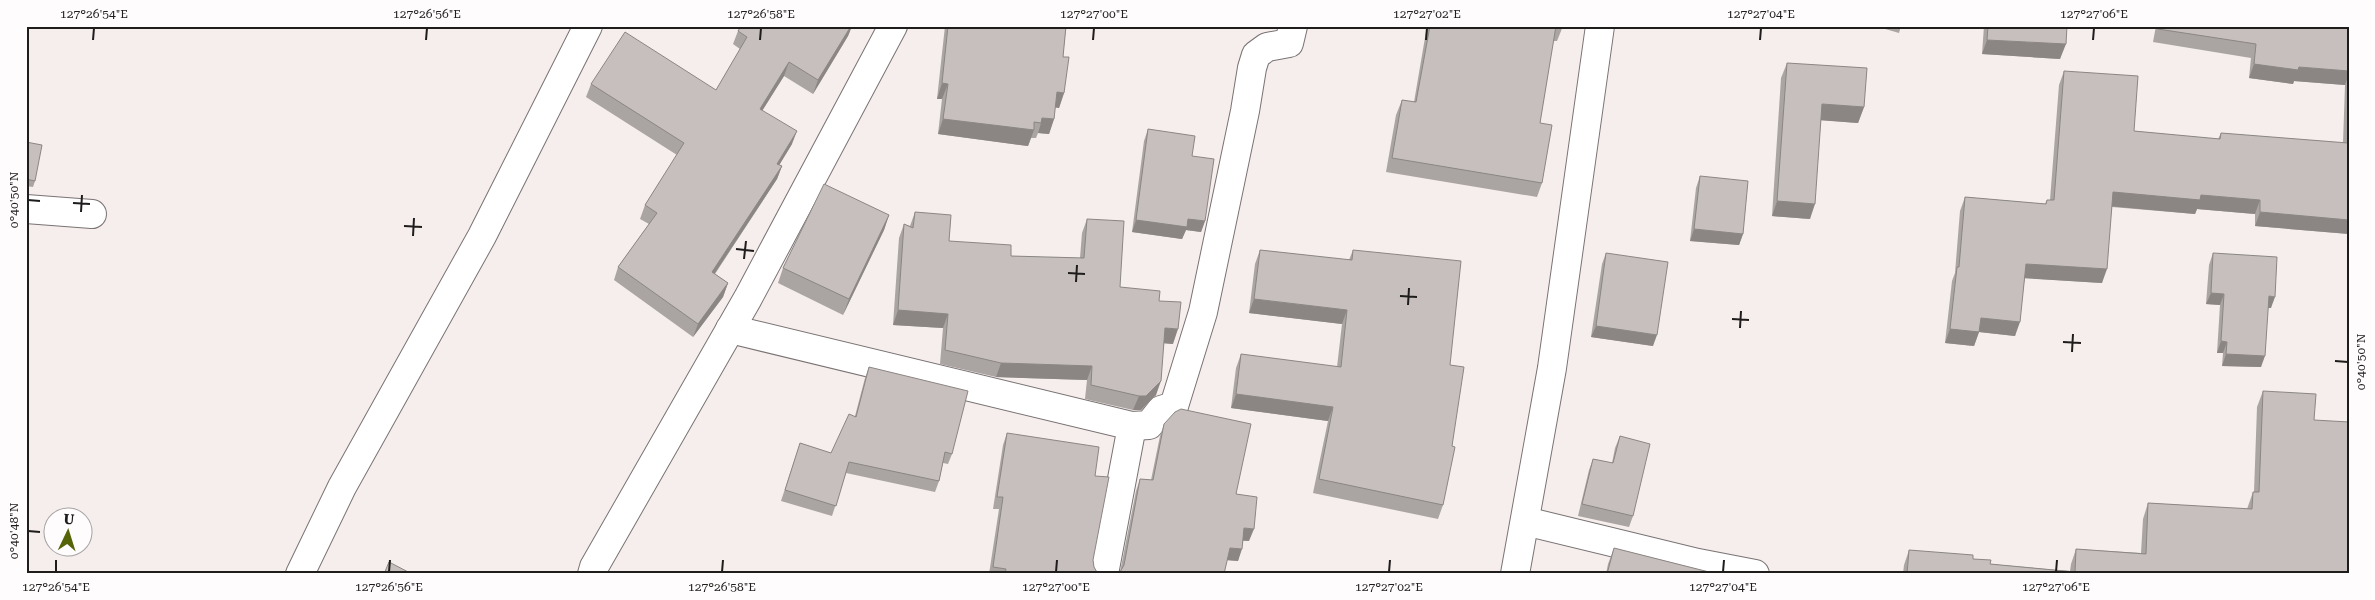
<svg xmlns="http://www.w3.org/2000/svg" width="2375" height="600" font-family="'Roboto Serif',serif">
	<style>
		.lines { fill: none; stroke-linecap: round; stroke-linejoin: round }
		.minor-casing { stroke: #7a7373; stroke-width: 30 }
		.minor { stroke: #fff; stroke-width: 28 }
		.wall { fill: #aaa4a3 }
		.shaded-wall { fill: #8b8684 }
		.building { fill: #c6bfbd; stroke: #8b8684 }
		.ticks { fill: none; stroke: #1f1c1c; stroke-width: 2 }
		.neatline { fill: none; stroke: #1f1c1c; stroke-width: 2 }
		.ticks-label { font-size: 12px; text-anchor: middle; fill: #1f1c1c }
	</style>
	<rect width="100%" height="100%" fill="#f6eded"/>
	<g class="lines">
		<defs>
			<g id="minor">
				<path d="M26,209l66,5"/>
				<path d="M730,329l402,97 -28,148"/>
				<path d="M1132,426l17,-1 12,-15 13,-4 29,-94 42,-201 7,-43 4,-13 11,-8 22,-4 4,-17"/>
				<path d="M1525,521l173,42 57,11"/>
				<path d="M300,574l42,-87 140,-251 106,-210"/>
				<path d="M592,574l2,-7 154,-269 145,-272"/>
				<path d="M1515,574l37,-206 48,-342"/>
			</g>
		</defs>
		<use href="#minor" class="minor-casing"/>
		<use href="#minor" class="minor"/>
	</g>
	<g class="wall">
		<path d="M741,26h111l-4,10 -35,58 -29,-18 -22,35 30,33 -13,21 3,1 -5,13 -62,95 13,9 -5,14 -30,40 -79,-57 4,-13 31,-43 -9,-5 5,-14 32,-50 -91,-58 5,-13 125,6 24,-41 -7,-5 5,-13z"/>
		<path d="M945,26h121l-3,31 1,36 -5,15 -4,-1 -1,12 -5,15 -11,-1 -2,5h-5l-3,8 -90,-12 4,-35h-5z"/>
		<path d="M1427,26h136l-6,15h-4l-13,82 2,60 -5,14 -151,-25 10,-57 6,-15 12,2z"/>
		<path d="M1875,26h26l-2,7z"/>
		<path d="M1984,26h83l-7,33 -78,-5z"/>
		<path d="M2156,26h193v208l-94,-8v-12l-58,-5 -2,5 -83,-7 -10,76 -77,-5 -10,58 -36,-4 -5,14 -29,-3 7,-62 3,-8 5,-62 5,-14 80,7 2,-4h3l9,-115 5,-14 70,60 84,8 3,-6 122,10 2,-58 -51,-4 -1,3 -44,-6 2,-20 -98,-16z"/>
		<path d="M1787,63l77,44 -6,16 -37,-3 -11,99 -38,-3 9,-138z"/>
		<path d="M1148,129l44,27 13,65 -4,11 -15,-2 -4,9 -50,-7 12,-91z"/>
		<path d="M26,142l9,39 -2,6 -7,-1z"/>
		<path d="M1700,176l43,58 -4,11 -49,-4 6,-53z"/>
		<path d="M915,212l34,29 62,15 69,2 2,-25 5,-14 33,68 39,14 14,43 -9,-1 -8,52 -15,15h-8l-48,-11 2,-19 -91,-3 -56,-13 3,-36 -50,-3 6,-87 5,-14 6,2z"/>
		<path d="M889,215l-5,15 -41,85 -65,-32 5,-15z"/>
		<path d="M1260,250l89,10 4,-10 97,115 -7,140 -5,14 -125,-26 15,-72 -97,-13 5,-40 5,-14 96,13 5,-43 -93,-11 6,-49z"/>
		<path d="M1606,253l47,93 -62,-9 11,-73z"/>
		<path d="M2213,253l58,55h-3l-7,59 -39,-1 1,-13h-6l3,-48 -14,-1 3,-39z"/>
		<path d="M869,367l83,87 -4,10 -5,-1 -4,18 -4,11 -89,-19 -14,43 -51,-15 19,-58 31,10 24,-37 10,-38z"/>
		<path d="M2263,391l51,29 35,154h-446l1,-9 5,-15 64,9 17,5 80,7 1,-7 5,-15 65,4 2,-34 5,-16 99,6 6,-17h1l3,-85z"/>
		<path d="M1164,424l72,70 13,47h-6l-5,20 -11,-1 -107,12 16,-81 4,-12 11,1 9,-44z"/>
		<path d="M1007,433l88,43 -2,84 1,7 4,7h-109l10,-65h-6l10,-64z"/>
		<path d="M1620,436l13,80 -4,11 -51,-11 11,-46 4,-11 19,4 3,-15z"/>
		<path d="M1614,548l103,26h-111l2,-10z"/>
	</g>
	<g class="shaded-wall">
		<path d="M851,26h1l-4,10 -35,58 5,-14z"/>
		<path d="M1987,40l79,4 -6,15 -78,-5z"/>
		<path d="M789,62l-5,14 -29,46 5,-13z"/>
		<path d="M2254,64l95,7v3l-4,11 -51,-4 -1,3 -44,-6z"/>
		<path d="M942,83l6,1 -6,15h-5z"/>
		<path d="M1057,92l7,1 -5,15 -7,-1z"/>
		<path d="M1822,104l42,3 -6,16 -41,-3z"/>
		<path d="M1042,118l12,1 -5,15 -11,-1 3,-10z"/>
		<path d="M943,119l91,11 -6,16 -90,-12z"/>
		<path d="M797,131l-5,13 -20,33 5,-13z"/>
		<path d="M782,166l-5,13 -70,106 5,-13z"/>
		<path d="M2113,192l88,3 59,5 -5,14 -58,-5 -2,5 -87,-8z"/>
		<path d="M1777,201l38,3 -5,15 -38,-3z"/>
		<path d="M2260,212l89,8v14l-94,-8z"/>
		<path d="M889,215l-5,15 -41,85 6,-16z"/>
		<path d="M1188,219l17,2 -4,11 -15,-2 -4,9 -50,-7 4,-12z"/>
		<path d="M1694,229l49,5 -4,11 -49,-4z"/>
		<path d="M2026,264l81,5 -5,14 -81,-5z"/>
		<path d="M728,283l-5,14 -30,40 5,-13z"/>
		<path d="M2211,293l13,1 -4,11 -14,-1z"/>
		<path d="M2269,296l6,1 -4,11h-7z"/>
		<path d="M1254,299l93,11 -5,14 -93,-11z"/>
		<path d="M898,310l50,4 -5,14 -50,-3z"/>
		<path d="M1981,318l39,4 -5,14 -36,-4 -5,14 -29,-3 5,-14z"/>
		<path d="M1596,326l61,9 -4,11 -62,-9z"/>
		<path d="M1165,328l13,1 -5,15 -13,-1z"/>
		<path d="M2221,341l6,1 -4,11h-6z"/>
		<path d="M2226,354l39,2 -4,11 -39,-1z"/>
		<path d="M1001,363l91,3 -5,14 -91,-3z"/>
		<path d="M1161,381l-5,14 -15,15h-8l6,-14z"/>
		<path d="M1236,394l97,13 -5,14 -97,-13z"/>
		<path d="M1244,528l10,1 -5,12 -9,-1z"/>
		<path d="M1230,548l12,1 -4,12 -13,-1z"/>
	</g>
	<g class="building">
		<path d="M741,26h110l-33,54 -29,-18 -29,47 37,22 -20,33 5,2 -70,106 16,11 -30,41 -80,-57 39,-54 -12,-8 39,-62 -93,-59 34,-52 91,58 31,-53 -9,-6z"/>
		<path d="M948,26h118l-3,31h6l-5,36 -7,-1 -3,27 -12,-1 -1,5 -7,-1v8l-91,-11 5,-35 -6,-1z"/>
		<path d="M1430,26h126l-16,97 12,2 -10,58 -150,-25 10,-58 14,2z"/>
		<path d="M1988,26h79l-1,18 -79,-4z"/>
		<path d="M2159,26h190v45l-50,-4 -1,3 -44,-6 2,-20 -98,-15z"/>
		<path d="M1787,63l80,5 -3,39 -42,-3 -7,100 -38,-3z"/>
		<path d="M2064,71l74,5 -4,55 86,8 1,-6 127,10 1,-33v110l-89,-8v-12l-59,-5 -1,5 -87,-8 -6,77 -81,-5 -6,58 -39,-4 -2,14 -29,-3 7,-62h2l6,-70 81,7 1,-4h7z"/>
		<path d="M1148,129l47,7 -3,20 22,3 -9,62 -17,-2 -1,8 -51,-7z"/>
		<path d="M26,142l16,3 -7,36 -9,-2z"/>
		<path d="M1700,176l48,5 -5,53 -49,-5z"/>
		<path d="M824,184l65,31 -40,84 -66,-31z"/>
		<path d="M915,212l36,3 -2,26 62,4v11l73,2 3,-39 37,2 -4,66 40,4 -1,10 22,1 -3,27 -13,-1 -4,53 -15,15h-7l-48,-11 1,-19 -91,-3 -56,-13 3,-36 -50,-4 6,-86 9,4z"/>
		<path d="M1260,250l92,10 1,-10 108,11 -11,104 14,2 -12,79 3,1 -12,58 -124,-26 14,-72 -97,-13 5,-40 100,13 6,-57 -93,-11z"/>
		<path d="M1606,253l62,9 -11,73 -61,-9z"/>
		<path d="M2213,253l64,4 -2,40 -6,-1 -4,60 -39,-2 1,-12 -6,-1 3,-47 -13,-1z"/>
		<path d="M869,367l99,24 -16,63 -7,-2 -6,29 -90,-19 -13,44 -51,-16 15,-47 31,10 18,-39 7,3z"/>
		<path d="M2263,391l53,3 -2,26 35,2v152h-442l2,-24 64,5v4l18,1 -1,4 85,8 1,-23 70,5 2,-51 104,6 1,-17h6z"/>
		<path d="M1181,409l70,15 -15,70 21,3 -3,32 -10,-1 -2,21 -12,-1 -6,26h-106l2,-2 4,-7 16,-86 13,1 11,-56 11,-12z"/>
		<path d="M1007,433l92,14 -4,29 14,1 -16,83 1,7 4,7h-93l1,-5 -13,-2 10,-70h-6z"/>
		<path d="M1620,436l30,8 -17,72 -51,-12 11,-45 20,4z"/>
		<path d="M1614,548l103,26h-110z"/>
		<path d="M389,562l23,12h-28z"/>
	</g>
	<path class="ticks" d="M93,40l1,-12M426,40l1,-12M760,40l1,-12M1093,40l1,-12M1426,40l1,-12M1760,40l1,-12M2093,40l1,-12M28,200l12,1M73,203l17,1M81,212l1,-17M404,226l18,1M413,236l1,-18M736,249l18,2M744,259l2,-18M1068,273l17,1M1076,282l1,-17M1400,296l17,1M1408,305l1,-17M1732,319l17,1M1740,328l1,-17M2063,342l18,1M2072,352l1,-18M2335,361l13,1M28,531l12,1M56,572v-12M389,572l1,-12M722,572l1,-12M1056,572l1,-12M1389,572l1,-12M1723,572l1,-12M2056,572l1,-12"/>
	<rect width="2375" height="600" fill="none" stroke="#fefcfc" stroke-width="55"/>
	<g transform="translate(68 532) rotate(4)"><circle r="24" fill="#fefcfc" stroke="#a5a2a2"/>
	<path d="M0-4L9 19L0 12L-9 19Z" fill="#566408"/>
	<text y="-8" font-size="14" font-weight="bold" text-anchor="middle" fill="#1f1c1c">U</text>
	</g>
	<rect x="28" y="28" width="2320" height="544" class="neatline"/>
	<g class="ticks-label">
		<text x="94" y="18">127°26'54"E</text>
		<text x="427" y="18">127°26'56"E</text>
		<text x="761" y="18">127°26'58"E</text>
		<text x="1094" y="18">127°27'00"E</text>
		<text x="1427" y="18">127°27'02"E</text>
		<text x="1761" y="18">127°27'04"E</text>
		<text x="2094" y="18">127°27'06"E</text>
		<text transform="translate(14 200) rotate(-90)" y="4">0°40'50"N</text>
		<text transform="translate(2361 362) rotate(-90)" y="4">0°40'50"N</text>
		<text transform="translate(14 531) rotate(-90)" y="4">0°40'48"N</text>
		<text x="56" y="591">127°26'54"E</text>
		<text x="389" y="591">127°26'56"E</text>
		<text x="722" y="591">127°26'58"E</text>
		<text x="1056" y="591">127°27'00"E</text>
		<text x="1389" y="591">127°27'02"E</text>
		<text x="1723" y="591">127°27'04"E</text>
		<text x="2056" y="591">127°27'06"E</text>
	</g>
</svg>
